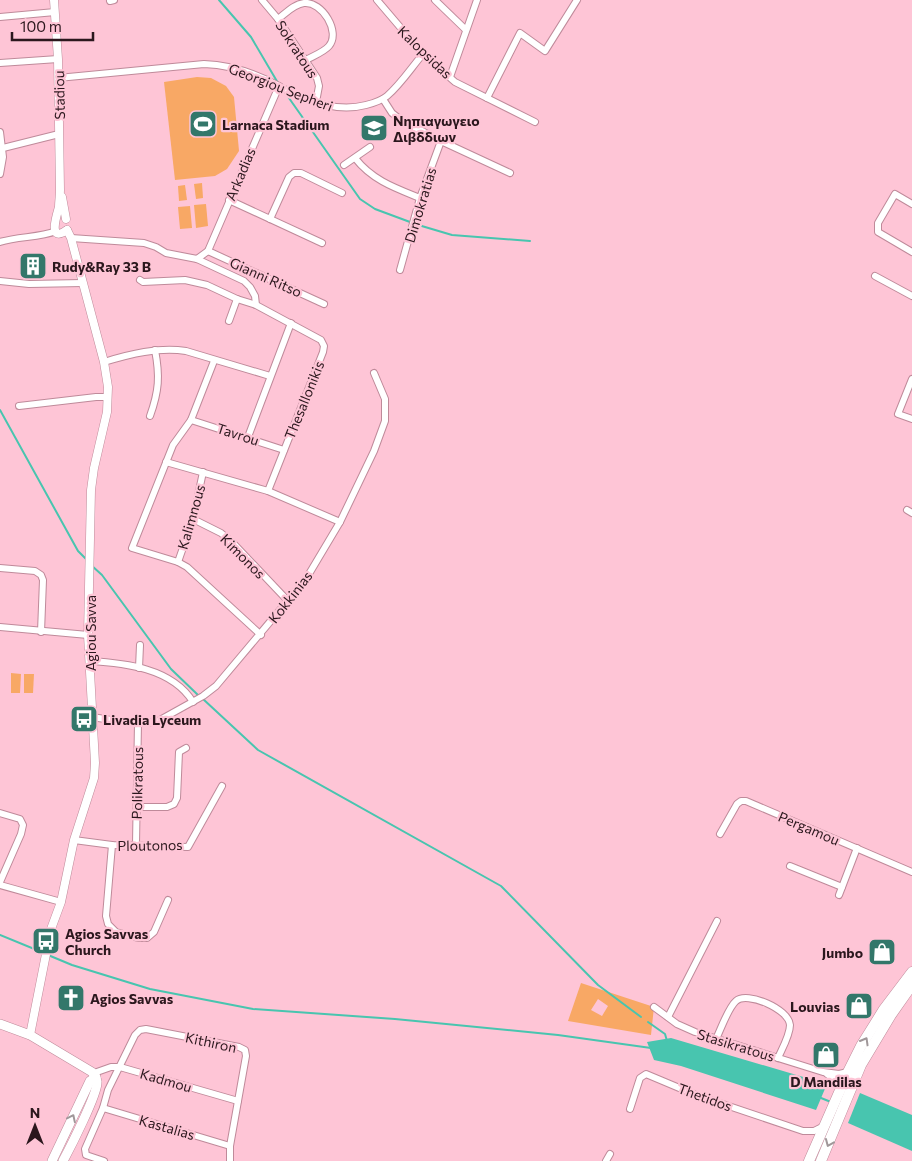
<svg xmlns="http://www.w3.org/2000/svg" width="912" height="1161" font-family="Commissioner,sans-serif">
	<style>
		.green { fill: #f8a865; fill-rule: evenodd }
		.water { fill: #48c5af }
		.lines { fill: none; stroke-linecap: round; stroke-linejoin: round }
		.stream { stroke: #48c5af; stroke-width: 2 }
		.minor-casing { stroke: #bf8a9a; stroke-width: 8 }
		.tertiary-casing { stroke: #bf8a9a; stroke-width: 9 }
		.secondary-casing { stroke: #bf8a9a; stroke-width: 10 }
		.primary-casing { stroke: #bf8a9a; stroke-width: 11 }
		.minor { stroke: #fff; stroke-width: 6 }
		.tertiary { stroke: #fff; stroke-width: 8 }
		.secondary { stroke: #fff; stroke-width: 9 }
		.primary { stroke: #fff; stroke-width: 10 }
		.minor-bridge-casing { stroke: #bf8a9a; stroke-width: 8; stroke-linecap: butt }
		.minor-bridge { stroke: #fff; stroke-width: 6 }
		.oneway { stroke: #a09799 }
		.labels { text-anchor: middle; dominant-baseline: central; stroke-width: 4.5; stroke-linejoin: round; paint-order: stroke }
		.street-label { font-size: 14px; fill: #2b171d; stroke: #fec5d6 }
		.poi-label { font-size: 14px; font-weight: bold; fill: #2b171d; stroke: #fec5d6; text-anchor: start }
	</style>
	<rect width="100%" height="100%" fill="#fec5d6"/>
	<g class="green">
		<path d="M197,77l14,1 15,8 8,11 5,54 -12,18 -12,7 -40,4 -11,-98z"/>
		<path d="M202,183l1,15 -7,1 -2,-15z"/>
		<path d="M185,185l2,15 -8,1 -1,-15z"/>
		<path d="M206,204l2,22 -12,2 -2,-23z"/>
		<path d="M190,206l2,22 -12,1 -2,-22z"/>
		<path d="M11,673l10,1 -1,19h-9z"/>
		<path d="M24,674h10l-1,19h-9z"/>
		<path d="M581,983l73,24 -3,28 -83,-14zM598,999l10,7 -6,10 -11,-6z"/>
	</g>
	<g class="water">
		<path d="M671,1038l156,46 -11,26 -135,-44 -27,-6 -7,-18z"/>
		<path d="M860,1093l52,22v36l-64,-28z"/>
	</g>
	<g class="lines">
		<g class="stream">
			<path d="M219,0l32,37 27,46"/>
			<path d="M284,91l76,108 15,10 35,13"/>
			<path d="M415,224l37,11 78,6"/>
			<path d="M0,410l78,141 8,8"/>
			<path d="M91,565l11,10 69,94 28,27"/>
			<path d="M203,699l55,51 243,136 97,99 43,32"/>
			<path d="M0,935l44,18"/>
			<path d="M48,955l24,10 78,24 103,20 142,10 163,16 93,13"/>
			<path d="M648,1022l17,12 2,7"/>
			<path d="M821,1098l10,4"/>
		</g>
		<defs>
			<g id="minor">
				<path d="M262,0l16,19 39,59 2,8 -3,16"/>
				<path d="M377,0l46,54 32,28 80,40"/>
				<path d="M435,0l31,30"/>
				<path d="M110,1l4,-1"/>
				<path d="M0,17l55,-5"/>
				<path d="M278,19c8,-6 16,-15 26,-16 18,-2 37,29 25,43 -5,6 -16,10 -23,14"/>
				<path d="M0,63l58,-4"/>
				<path d="M450,77l27,-77"/>
				<path d="M58,78l146,-14c28,1 51,9 75,22h-1"/>
				<path d="M284,89c27,12 52,24 82,16 8,-2 15,-4 21,-9 14,-12 24,-28 36,-42"/>
				<path d="M487,98l33,-65 25,18 32,-51"/>
				<path d="M383,99l9,14 9,7 40,21 69,32"/>
				<path d="M0,132l3,25 -3,17"/>
				<path d="M3,148l56,-14"/>
				<path d="M355,158c17,22 40,30 65,40"/>
				<path d="M344,165l26,-18"/>
				<path d="M229,200l93,43"/>
				<path d="M912,204l-17,-10 -17,29v9l34,20"/>
				<path d="M270,219l19,-42 5,-4h7l41,20"/>
				<path d="M71,238l73,5 12,4 10,6 31,6 47,22 6,6 5,9 1,9"/>
				<path d="M0,242c19,-6 39,-4 56,-11"/>
				<path d="M208,251l116,53"/>
				<path d="M197,259l11,-8 71,-165"/>
				<path d="M400,270l20,-72 21,-57"/>
				<path d="M875,276l37,20"/>
				<path d="M140,280l3,2 42,-2 22,5 30,14 19,6 65,35 3,6 -1,6 -55,139"/>
				<path d="M0,281l29,3 54,-1"/>
				<path d="M229,321l8,-22"/>
				<path d="M214,361l-23,59 -18,25 -41,103 46,14 9,5 74,68"/>
				<path d="M104,362c26,-8 54,-15 82,-11l84,25"/>
				<path d="M912,379l-14,35 14,5"/>
				<path d="M19,406l77,-9h12"/>
				<path d="M150,416c9,-25 10,-40 5,-66"/>
				<path d="M191,420l93,30"/>
				<path d="M248,437l43,-114"/>
				<path d="M166,462l102,29 72,31"/>
				<path d="M907,510l5,3"/>
				<path d="M193,519l28,14 12,10 55,58"/>
				<path d="M178,562l15,-43 10,-47"/>
				<path d="M0,568l35,3 6,4 2,5 -2,52"/>
				<path d="M0,627l88,8"/>
				<path d="M89,661c36,2 83,7 104,41"/>
				<path d="M139,668l1,-23"/>
				<path d="M92,717c18,3 49,9 66,4l45,-25 13,-10 90,-107 34,-57 34,-71 11,-30v-22l-11,-26"/>
				<path d="M137,807h30l7,-3 3,-6 2,-46 7,-4"/>
				<path d="M0,813l20,6 3,6 -2,9 -21,48"/>
				<path d="M720,834l17,-30 4,-3h5l166,71"/>
				<path d="M74,840l38,5 76,2 34,-61"/>
				<path d="M112,845l-6,71 2,8 8,8 22,6h9l7,-6 14,-32"/>
				<path d="M136,845l2,-123"/>
				<path d="M790,866l52,21"/>
				<path d="M0,885l61,17"/>
				<path d="M839,895l18,-47"/>
				<path d="M654,1007l23,17 18,8 128,40 16,2 9,-2"/>
				<path d="M668,1017l49,-96"/>
				<path d="M716,1039c5,-10 12,-31 20,-38 11,-10 53,8 54,24 0,10 -8,24 -12,33"/>
				<path d="M94,1073l17,-6h9l118,34"/>
				<path d="M827,1074l16,11"/>
				<path d="M103,1108l127,38"/>
				<path d="M630,1109l10,-31 6,-4 50,21 107,36h11l10,-5"/>
				<path d="M104,1161l-18,-6 -1,-6 18,-41 5,-18 27,-55 5,-5 6,-1 93,18 6,3 1,6 -16,90v15"/>
				<path d="M606,1161l4,-7"/>
			</g>
			<g id="tertiary">
				<path d="M54,0l4,59 2,131c0,6 -1,11 -1,17 -2,7 -12,37 8,23"/>
				<path d="M62,197l4,22"/>
				<path d="M30,1035l21,-106 10,-27 13,-62 20,-62 1,-15 -7,-128 3,-145 3,-22 13,-56 1,-25 -4,-25 -33,-124 -4,-8"/>
			</g>
			<g id="secondary">
				<path d="M0,1024l30,11 62,37c2,3 5,6 5,10 1,11 -27,66 -34,79"/>
				<path d="M52,1161l38,-80 6,-4"/>
			</g>
			<g id="primary">
				<path d="M809,1161l39,-89 13,-26 23,-37 28,-37"/>
				<path d="M821,1161l40,-96 30,-50 21,-30"/>
			</g>
		</defs>
		<use href="#minor" class="minor-casing"/>
		<use href="#tertiary" class="tertiary-casing"/>
		<use href="#secondary" class="secondary-casing"/>
		<use href="#primary" class="primary-casing"/>
		<use href="#minor" class="minor"/>
		<use href="#tertiary" class="tertiary"/>
		<use href="#secondary" class="secondary"/>
		<use href="#primary" class="primary"/>
		<defs>
			<path id="minor-bridge" d="M278,86l6,3"/>
		</defs>
		<use href="#minor-bridge" class="minor-bridge-casing"/>
		<use href="#minor-bridge" class="minor-bridge"/>
	</g>
	<defs><path id="oneway-chevron" d="M-2-3.5L2.5 0L-2 3.5" fill="none" stroke-width="1.6" stroke-linecap="round" stroke-linejoin="round" transform="scale(1.25)"/></defs>
	<g class="oneway">
		<use href="#oneway-chevron" transform="translate(865 1041) rotate(-60)"/>
		<use href="#oneway-chevron" transform="translate(72 1118) rotate(-64)"/>
		<use href="#oneway-chevron" transform="translate(829 1143) rotate(113)"/>
	</g>
	<defs>
		<symbol id="stadium-square" viewBox="-11 -11 22 22"><rect x="-9" y="-9" width="18" height="18" rx="4" fill="#33776a" stroke="#fec5d6"/><path d="M0-5a6.5 5 0 1 0 0 10a6.5 5 0 1 0 0-10ZM-3.5-1.8h7v3.6h-7Z" fill="#fff"/></symbol>
		<symbol id="school-square" viewBox="-11 -11 22 22"><rect x="-9" y="-9" width="18" height="18" rx="4" fill="#33776a" stroke="#fec5d6"/><path d="M0-5L7-2L0 1L-7-2ZM-4 1L0 2.5L4 1V4Q0 6-4 4Z" fill="#fff"/></symbol>
		<symbol id="building-square" viewBox="-11 -11 22 22"><rect x="-9" y="-9" width="18" height="18" rx="4" fill="#33776a" stroke="#fec5d6"/><path d="M-4-6H4V6H1V3H-1V6H-4ZM-2.5-4.3h1.7v1.8h-1.7ZM.8-4.3h1.7v1.8H.8ZM-2.5-1h1.7V.8h-1.7ZM.8-1h1.7V.8H.8Z" fill="#fff"/></symbol>
		<symbol id="bus-square" viewBox="-11 -11 22 22"><rect x="-9" y="-9" width="18" height="18" rx="4" fill="#33776a" stroke="#fec5d6"/><path d="M-5-6H5V4H4V6H2V4H-2V6H-4V4H-5ZM-3.5-4V0h7V-4ZM-3.5 1.2v1.5H-2V1.2ZM2 1.2v1.5H3.5V1.2Z" fill="#fff"/></symbol>
		<symbol id="shop-square" viewBox="-11 -11 22 22"><rect x="-9" y="-9" width="18" height="18" rx="4" fill="#33776a" stroke="#fec5d6"/><path d="M-5-2.5h2.3a2.7 3.5 0 0 1 5.4 0H5L5.5 6h-11ZM-1.5-2.5h3a1.5 2.3 0 0 0-3 0Z" fill="#fff"/></symbol>
		<symbol id="church-square" viewBox="-11 -11 22 22"><rect x="-9" y="-9" width="18" height="18" rx="4" fill="#33776a" stroke="#fec5d6"/><path d="M-1.2-6h2.4v3.5h3.3v2.4h-3.3V6h-2.4V-.1h-3.3v-2.4h3.3Z" fill="#fff"/></symbol>
	</defs>
	<g fill-rule="evenodd">
		<use href="#stadium-square" x="187" y="108" width="32" height="32"/>
		<use href="#school-square" x="358" y="112" width="32" height="32"/>
		<use href="#building-square" x="17" y="250" width="32" height="32"/>
		<use href="#bus-square" x="68" y="703" width="32" height="32"/>
		<use href="#bus-square" x="30" y="925" width="32" height="32"/>
		<use href="#shop-square" x="866" y="936" width="32" height="32"/>
		<use href="#church-square" x="55" y="982" width="32" height="32"/>
		<use href="#shop-square" x="843" y="990" width="32" height="32"/>
		<use href="#shop-square" x="810" y="1039" width="32" height="32"/>
	</g>
	<g class="labels">
		<g class="street-label">
			<text transform="translate(297 49) rotate(57)">Sokratous</text>
			<text transform="translate(425 52) rotate(44)">Kalopsidas</text>
			<text transform="translate(281 87) rotate(21)">Georgiou Sepheri</text>
			<text transform="translate(59 95) rotate(-91)">Stadiou</text>
			<text transform="translate(240 174) rotate(-67)">Arkadias</text>
			<text transform="translate(420 205) rotate(-73)">Dimokratias</text>
			<text transform="translate(266 277) rotate(24)">Gianni Ritso</text>
			<text transform="translate(304 400) rotate(-68)">Thesallonikis</text>
			<text transform="translate(238 434) rotate(18)">Tavrou</text>
			<text transform="translate(191 517) rotate(-74)">Kalimnous</text>
			<text transform="translate(243 556) rotate(45)">Kimonos</text>
			<text transform="translate(290 597) rotate(-52)">Kokkinias</text>
			<text transform="translate(90 633) rotate(-90)">Agiou Savva</text>
			<text transform="translate(137 783) rotate(-89)">Polikratous</text>
			<text transform="translate(809 828) rotate(23)">Pergamou</text>
			<text transform="translate(150 845) rotate(-1)">Ploutonos</text>
			<text transform="translate(211 1042) rotate(12)">Kithiron</text>
			<text transform="translate(736 1045) rotate(17)">Stasikratous</text>
			<text transform="translate(166 1080) rotate(16)">Kadmou</text>
			<text transform="translate(705 1097) rotate(20)">Thetidos</text>
			<text transform="translate(167 1127) rotate(16)">Kastalias</text>
		</g>
		<g class="poi-label">
			<text x="393" y="120">Νηπιαγωγειο<tspan x="393" dy="16">Διβδδιων</tspan></text>
			<text x="222" y="124">Larnaca Stadium</text>
			<text x="52" y="266">Rudy&amp;Ray 33 B</text>
			<text x="103" y="719">Livadia Lyceum</text>
			<text x="65" y="933">Agios Savvas<tspan x="65" dy="16">Church</tspan></text>
			<text x="863" y="952" text-anchor="end">Jumbo</text>
			<text x="90" y="998">Agios Savvas</text>
			<text x="840" y="1006" text-anchor="end">Louvias</text>
			<text x="826" y="1081" text-anchor="middle">D Mandilas</text>
		</g>
	</g>
	<g transform="translate(35 1126)" stroke="#fec5d6" stroke-width="4" paint-order="stroke">
	<path d="M0-4L9 19L0 12L-9 19Z" fill="#2b171d"/>
	<text y="-8" font-size="14" font-weight="bold" text-anchor="middle" fill="#2b171d">N</text>
	</g>
	<path d="M12 32v8h81v-8" fill="none" stroke="#2b171d" stroke-width="2.5"/>
	<text x="20" y="32" font-size="15" fill="#2b171d" stroke="#fec5d6" stroke-width="4" paint-order="stroke">100 m</text>
</svg>
